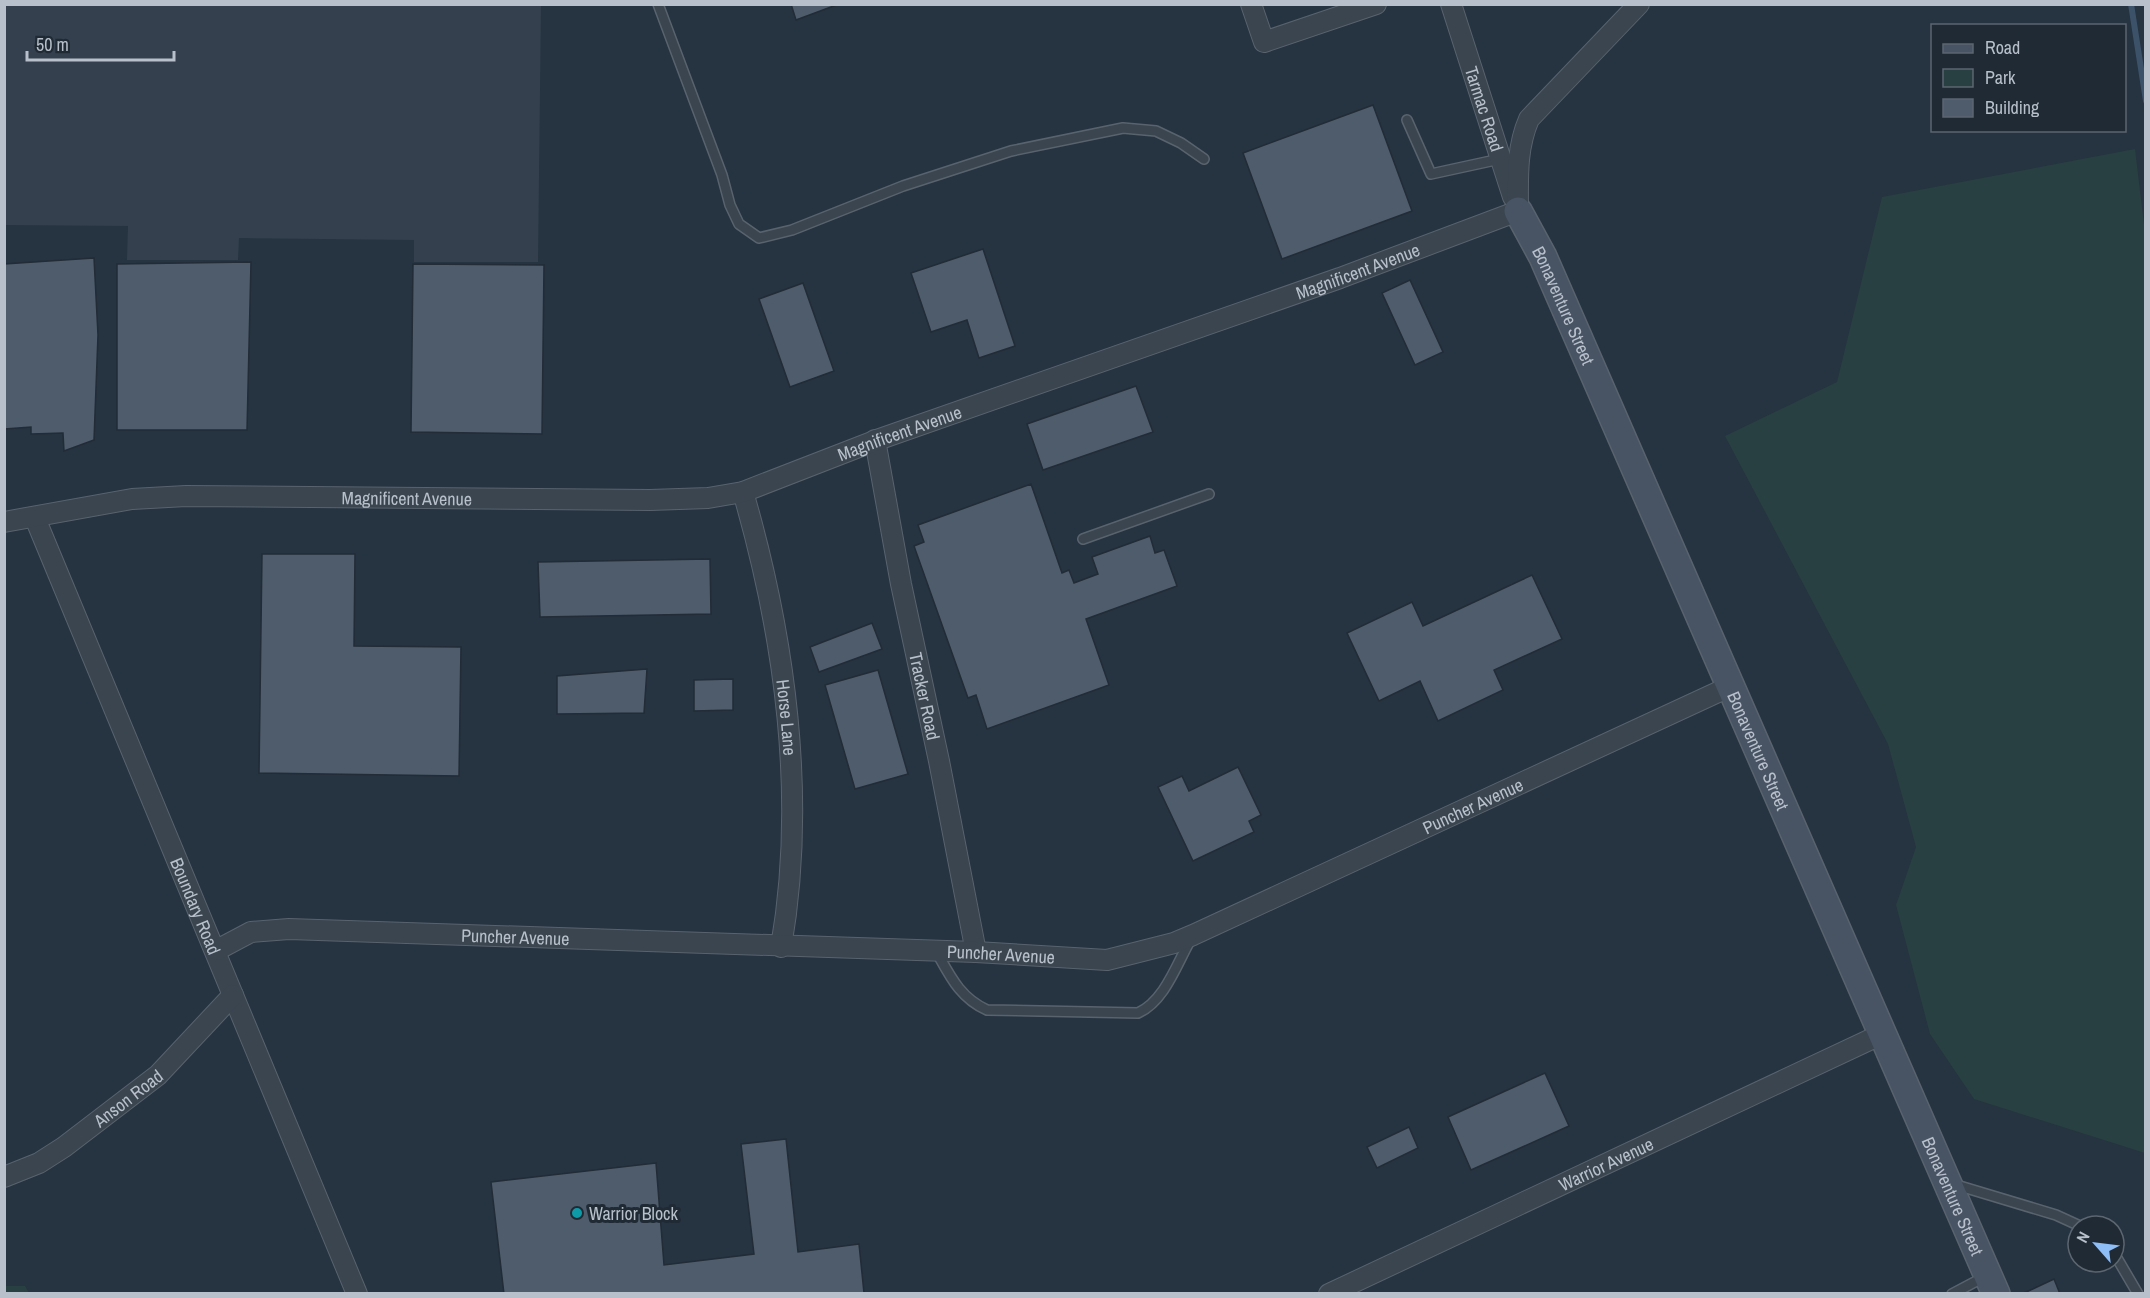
<svg xmlns="http://www.w3.org/2000/svg" width="2150" height="1298" font-family="'Archivo Narrow',sans-serif">
	<style>
		.airport { fill: #34404d }
		.green { fill: #284041 }
		.lines { fill: none; stroke-linecap: round; stroke-linejoin: round }
		.stream { stroke: #3b5269; stroke-width: 6 }
		.building { fill: #4f5c6b; stroke: #212c37; stroke-width: 1.5 }
		.lane-casing { stroke: #58636e; stroke-width: 12 }
		.street-casing { stroke: #58636e; stroke-width: 22 }
		.secondary-casing { stroke: #58636e; stroke-width: 30 }
		.lane { stroke: #3a4550; stroke-width: 9 }
		.street { stroke: #3a4550; stroke-width: 20 }
		.secondary { stroke: #485463; stroke-width: 27 }
		.culture-dot { fill: #0f9aa8; stroke: #1f2a35; stroke-width: 2 }
		.labels { text-anchor: middle; dominant-baseline: central; stroke-width: 6; stroke-linejoin: round; paint-order: stroke }
		.street-label { font-size: 18px; fill: #b7c0cb; stroke: #1f2a35 }
		.poi-label { font-size: 18px; fill: #b7c0cb; stroke: #1f2a35; text-anchor: start }
	</style>
	<rect width="100%" height="100%" fill="#263340"/>
	<path class="airport" d="M5,4l536,1 -3,257h-124v-22l-175,-2 -1,22h-111l1,-34 -123,-1z"/>
	<g class="green">
		<path d="M2135,149l11,92 -1,912 -171,-54 -44,-65 -34,-129 20,-58 -28,-103 -163,-308 112,-54 45,-185z"/>
		<path d="M5,1286h20l4,7h-24z"/>
	</g>
	<g class="lines">
		<path class="stream" d="M2131,4l15,97"/>
	</g>
	<g class="building">
		<path d="M791,4h48l-43,16z"/>
		<path d="M1373,105l39,106 -130,48 -39,-106z"/>
		<path d="M983,249l32,97 -36,12 -12,-38 -36,12 -20,-59z"/>
		<path d="M94,258l4,77 -4,105 -30,11 -1,-18 -32,1v-7l-26,2 -1,18v-183z"/>
		<path d="M251,262l-4,168h-130v-166z"/>
		<path d="M413,264l131,1 -2,169 -131,-2z"/>
		<path d="M1410,280l33,72 -28,13 -33,-72z"/>
		<path d="M803,283l31,88 -44,16 -31,-88z"/>
		<path d="M1136,386l17,46 -110,38 -16,-46z"/>
		<path d="M1031,484l31,89 7,-3 5,13 24,-9 -6,-17 58,-21 5,17 9,-3 13,36 -91,33 23,66 -122,44 -11,-34 -8,3 -54,-152 10,-4 -6,-17z"/>
		<path d="M262,554h93l-1,92 107,1 -2,129 -200,-3z"/>
		<path d="M710,559l1,55 -171,3 -2,-55z"/>
		<path d="M1532,575l30,64 -68,31 9,20 -65,31 -18,-40 -41,20 -32,-68 65,-31 11,24z"/>
		<path d="M872,623l10,26 -63,23 -9,-25z"/>
		<path d="M647,669l-3,44 -87,1v-38z"/>
		<path d="M878,670l30,104 -53,15 -30,-104z"/>
		<path d="M733,679v31l-39,1v-31z"/>
		<path d="M1238,767l23,48 -12,6 5,11 -61,29 -35,-74 24,-11 7,15z"/>
		<path d="M1545,1073l24,53 -98,44 -23,-53z"/>
		<path d="M1409,1127l9,21 -41,20 -10,-21z"/>
		<path d="M786,1139l12,113 61,-8 5,49 -360,1 -13,-112 165,-19 8,102 90,-11 -13,-110z"/>
		<path d="M2054,1279l6,15h-38z"/>
	</g>
	<g class="lines">
		<defs>
			<g id="lane">
				<path d="M658,4l64,171 8,30 9,19 20,14 33,-8 111,-44 108,-35 112,-23 33,3 25,12 23,16"/>
				<path d="M1407,120l24,54 69,-15"/>
				<path d="M1083,539l126,-45"/>
				<path d="M936,951c14,25 24,47 51,59l151,3c27,-12 39,-50 53,-74"/>
				<path d="M1953,1184l103,31 24,11"/>
				<path d="M2114,1253l24,41"/>
				<path d="M1952,1294l34,-18"/>
			</g>
			<g id="street">
				<path d="M1251,4l13,38 112,-38"/>
				<path id="s1" d="M1451,4l62,193"/>
				<path d="M1518,211c0,-32 -2,-62 11,-92l110,-115"/>
				<path id="s2" d="M875,440l26,144 38,177 37,191"/>
				<path id="s3" d="M743,492c42,145 64,305 38,455"/>
				<path id="s4" d="M35,518l322,776"/>
				<path id="s5" d="M4,522l128,-23 54,-3 464,4 58,-2 35,-6 134,-52 463,-162 178,-67"/>
				<path id="s6" d="M217,950l34,-18 38,-3 687,23 131,8 67,-17 19,-8 538,-249"/>
				<path id="s7" d="M4,1177l35,-14 25,-16 94,-72 75,-80"/>
				<path id="s8" d="M1329,1294l553,-260"/>
			</g>
			<g id="secondary">
				<path id="s9" d="M1518,211l25,46 453,1037"/>
			</g>
		</defs>
		<use href="#lane" class="lane-casing"/>
		<use href="#street" class="street-casing"/>
		<use href="#secondary" class="secondary-casing"/>
		<use href="#lane" class="lane"/>
		<use href="#street" class="street"/>
		<use href="#secondary" class="secondary"/>
	</g>
	<circle class="culture-dot" cx="577" cy="1213" r="6"/>
	<g class="labels">
		<g class="street-label">
			<text stroke="none"><textPath href="#s1" startOffset="110">Tarmac Road</textPath></text>
			<text stroke="none"><textPath href="#s5" startOffset="1395">Magnificent Avenue</textPath></text>
			<text stroke="none"><textPath href="#s9" startOffset="105">Bonaventure Street</textPath></text>
			<text stroke="none"><textPath href="#s5" startOffset="909">Magnificent Avenue</textPath></text>
			<text stroke="none"><textPath href="#s5" startOffset="405">Magnificent Avenue</textPath></text>
			<text stroke="none"><textPath href="#s2" startOffset="261">Tracker Road</textPath></text>
			<text stroke="none"><textPath href="#s3" startOffset="230">Horse Lane</textPath></text>
			<text stroke="none"><textPath href="#s9" startOffset="591">Bonaventure Street</textPath></text>
			<text stroke="none"><textPath href="#s6" startOffset="1293">Puncher Avenue</textPath></text>
			<text stroke="none"><textPath href="#s4" startOffset="420">Boundary Road</textPath></text>
			<text stroke="none"><textPath href="#s6" startOffset="303">Puncher Avenue</textPath></text>
			<text stroke="none"><textPath href="#s6" startOffset="789">Puncher Avenue</textPath></text>
			<text stroke="none"><textPath href="#s7" startOffset="148">Anson Road</textPath></text>
			<text stroke="none"><textPath href="#s8" startOffset="306">Warrior Avenue</textPath></text>
			<text stroke="none"><textPath href="#s9" startOffset="1077">Bonaventure Street</textPath></text>
		</g>
		<g class="poi-label">
			<text x="589" y="1213">Warrior Block</text>
		</g>
	</g>
	<rect width="2150" height="1298" fill="none" stroke="#b7c0cb" stroke-width="12"/>
	<rect x="1931" y="24" width="195" height="108" fill="#1f2a35" stroke="#5c6671" stroke-width="1.5"/>
	<rect x="1943" y="44" width="30" height="9" fill="#485463" stroke="#5c6671" stroke-width="1.5"/>
	<text x="1985" y="54" font-size="18" fill="#b7c0cb">Road</text>
	<rect x="1943" y="69" width="30" height="18" fill="#284041" stroke="#5c6671" stroke-width="1.5"/>
	<text x="1985" y="84" font-size="18" fill="#b7c0cb">Park</text>
	<rect x="1943" y="99" width="30" height="18" fill="#4f5c6b" stroke="#5c6671" stroke-width="1.5"/>
	<text x="1985" y="114" font-size="18" fill="#b7c0cb">Building</text>
	<g transform="translate(2096 1244) rotate(298)"><circle r="28" fill="#1f2a35" stroke="#5c6671" stroke-width="1.5"/>
	<path d="M0-4.5L10 22L0 15L-10 22Z" fill="#8fbef7"/>
	<text y="-9" font-size="16" font-weight="bold" text-anchor="middle" fill="#b7c0cb">N</text>
	</g>
	<path d="M27 51v9h147v-9" fill="none" stroke="#b7c0cb" stroke-width="3"/>
	<text x="36" y="51" font-size="18" fill="#b7c0cb" stroke="#1f2a35" stroke-width="4.5" paint-order="stroke">50 m</text>
</svg>
